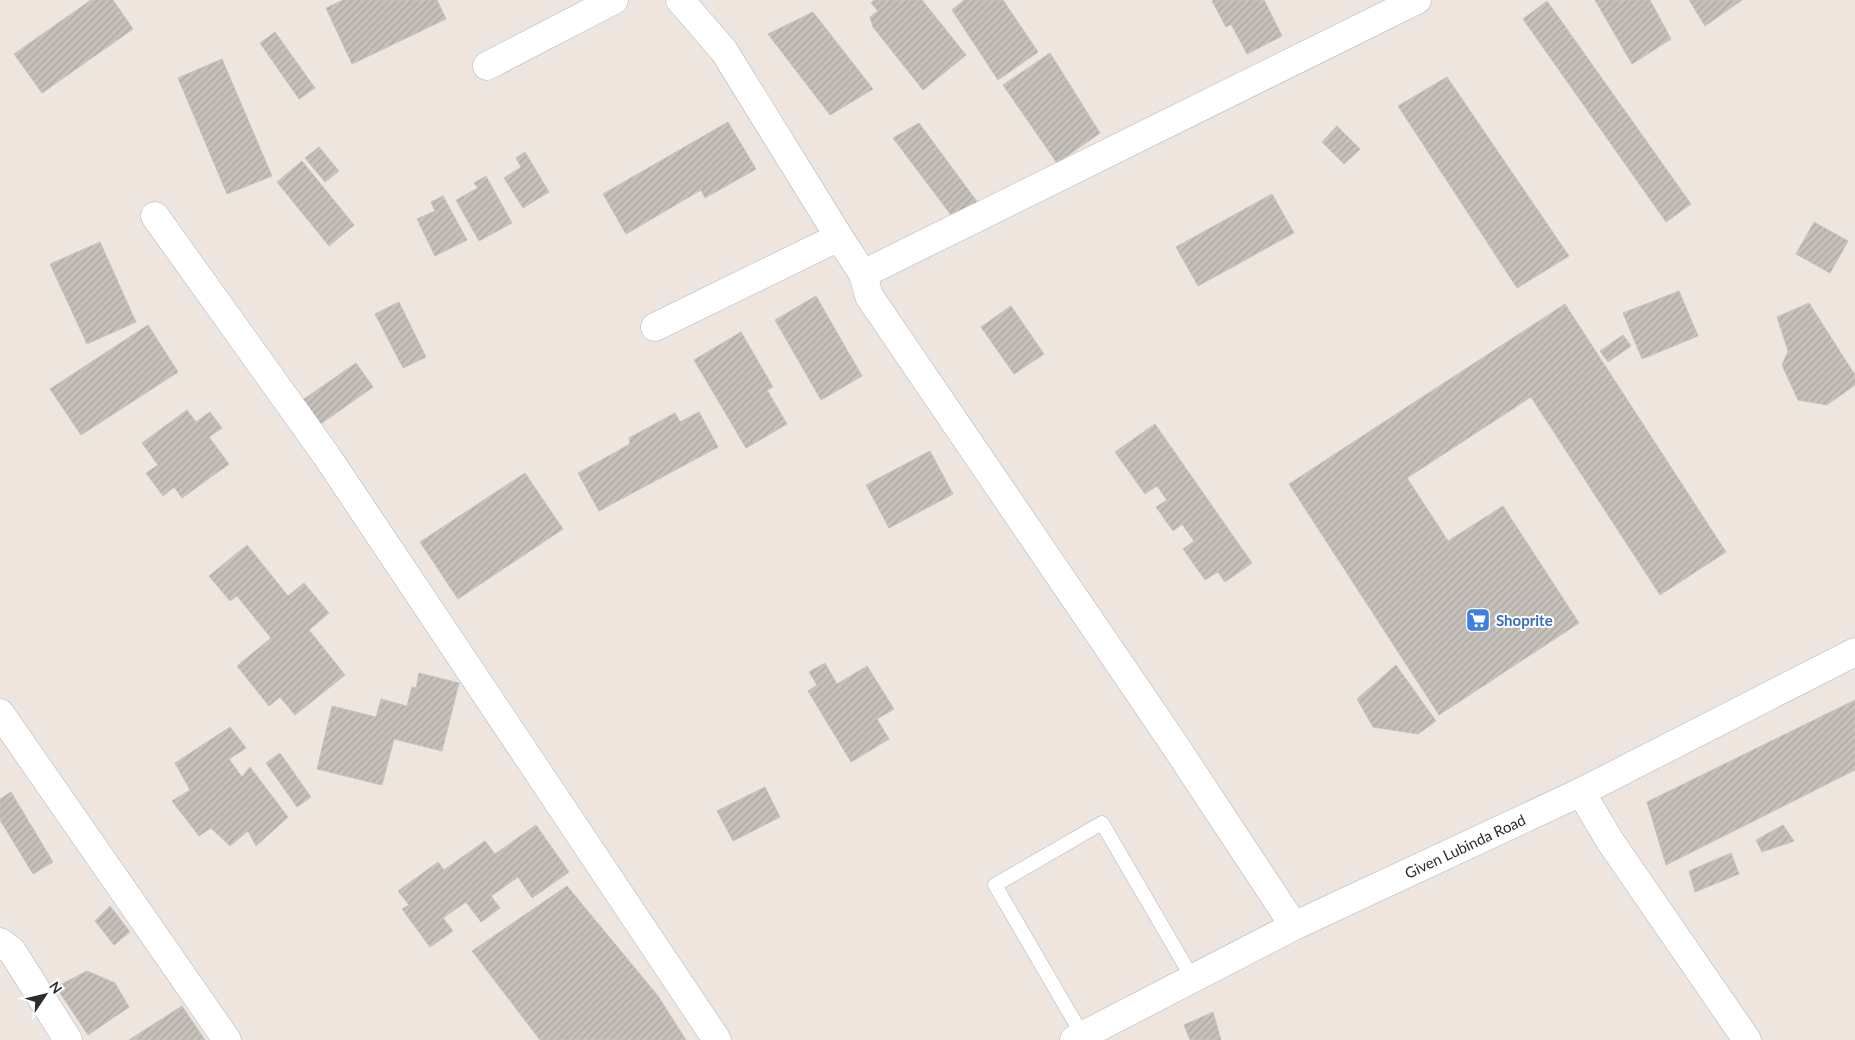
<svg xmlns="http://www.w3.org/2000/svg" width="1855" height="1040" font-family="Lato,sans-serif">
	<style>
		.building { fill: url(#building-hatch); stroke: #cac1b8 }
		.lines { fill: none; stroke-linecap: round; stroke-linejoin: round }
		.lane-casing { stroke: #afb4bc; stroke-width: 15 }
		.street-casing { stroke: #afb4bc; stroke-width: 29 }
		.secondary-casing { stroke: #afb4bc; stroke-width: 29 }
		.lane { stroke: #fff; stroke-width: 14 }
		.street { stroke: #fff; stroke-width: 28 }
		.secondary { stroke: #fff; stroke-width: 28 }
		.labels { text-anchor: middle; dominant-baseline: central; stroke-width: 4; stroke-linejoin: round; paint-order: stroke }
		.shop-label { font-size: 15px; font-weight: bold; fill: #366cbe; stroke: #fff; text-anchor: start }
		.street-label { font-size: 15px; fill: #2c2c2c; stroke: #fff }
	</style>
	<defs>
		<pattern id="building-hatch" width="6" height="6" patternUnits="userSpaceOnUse" patternTransform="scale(1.25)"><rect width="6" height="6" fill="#c6c0ba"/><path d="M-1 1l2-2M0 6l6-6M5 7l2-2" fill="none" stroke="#aaa5a0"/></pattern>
	</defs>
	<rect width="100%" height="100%" fill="#eee5df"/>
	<g class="building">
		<path d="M91,0h22l20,29 -91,64 -28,-39z"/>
		<path d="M343,0h94l9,19 -94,45 -26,-56z"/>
		<path d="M874,0h48l44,55 -43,35 -50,-63 -3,-10 8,-6 -7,-8z"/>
		<path d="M964,0h39l35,52 -40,28 -46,-70z"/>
		<path d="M1214,0h50l18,36 -35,18 -16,-30 -5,3 -14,-26z"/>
		<path d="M1595,0h55l21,39 -39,25z"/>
		<path d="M1689,0h53l-37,26z"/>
		<path d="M1547,1l144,203 -25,18 -143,-203z"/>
		<path d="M813,12l60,77 -43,26 -62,-81z"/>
		<path d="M275,32l40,56 -16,11 -39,-56z"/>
		<path d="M1050,53l50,80 -43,30 -54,-78z"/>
		<path d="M222,59l50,117 -45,18 -49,-116z"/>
		<path d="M1447,77l122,179 -52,32 -119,-182z"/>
		<path d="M728,122l28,47 -51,29 -4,-8 -75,44 -23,-40z"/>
		<path d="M919,123l62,84 -24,16 -64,-85z"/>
		<path d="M1337,126l23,23 -16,15 -22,-22z"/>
		<path d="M319,147l20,24 -14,11 -20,-24z"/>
		<path d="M525,152l24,40 -26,16 -19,-30 17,-11 -5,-9z"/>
		<path d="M302,161l52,64 -25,21 -52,-64z"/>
		<path d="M486,176l26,47 -33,18 -23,-41 22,-12 -4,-5z"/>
		<path d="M1272,194l22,39 -96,53 -22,-39z"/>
		<path d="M443,196l24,44 -32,16 -18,-37 18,-8 -4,-9z"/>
		<path d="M1814,222l34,19 -18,32 -34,-19z"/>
		<path d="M100,242l36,80 -49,22 -37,-80z"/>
		<path d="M1679,291l19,45 -56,23 -19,-46z"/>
		<path d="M816,296l46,80 -41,24 -46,-80z"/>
		<path d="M399,302l27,55 -23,11 -28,-54z"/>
		<path d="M1809,303l46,72v10l-28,20 -29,-5 -16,-35 6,-14 -11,-34z"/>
		<path d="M1565,304l161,248 -66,43 -129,-198 -124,81 41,63 55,-35 76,117 -140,92 -150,-231z"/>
		<path d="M1011,306l33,48 -30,20 -33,-47z"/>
		<path d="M148,325l30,47 -97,63 -31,-46z"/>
		<path d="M741,332l32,55 -6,3 20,34 -41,24 -52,-88z"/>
		<path d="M1623,335l8,11 -23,16 -8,-11z"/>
		<path d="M356,363l17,24 -61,43 -18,-24z"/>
		<path d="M187,410l9,12 14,-10 12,16 -13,9 20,27 -47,34 -8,-11 -11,9 -17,-23 12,-8 -16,-22z"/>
		<path d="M699,412l19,35 -119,64 -21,-38 52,-29 -1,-6 46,-25 5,9z"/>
		<path d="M1155,424l97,139 -27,19 -7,-10 -13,8 -22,-31 11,-8 -12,-17 -9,7 -17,-24 11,-7 -10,-14 -12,8 -30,-42z"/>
		<path d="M930,451l23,43 -64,34 -23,-43z"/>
		<path d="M525,473l38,56 -105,70 -38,-57z"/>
		<path d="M247,545l41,51 16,-13 25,30 -20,17 36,45 -50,40 -15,-18 -11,9 -32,-40 34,-28 -34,-42 -7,5 -21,-25z"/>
		<path d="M825,663l12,21 30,-18 27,43 -17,10 12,20 -38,23 -43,-71 9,-6 -8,-13z"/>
		<path d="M1396,665l40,56 -18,13 -45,-7 -16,-28z"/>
		<path d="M419,673l40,10 -17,68 -48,-12 -12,46 -65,-16 15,-63 44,11 5,-18 26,7 5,-19 4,1z"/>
		<path d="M1855,700v70l-189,95 -19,-63z"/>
		<path d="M230,727l16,21 -17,11 13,18 8,-10 38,50 -32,29 -8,-15 -18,15 -19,-18 -12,8 -27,-35 18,-11 -15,-27z"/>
		<path d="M280,753l31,44 -14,10 -31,-44z"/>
		<path d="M765,787l15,30 -47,24 -16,-30z"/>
		<path d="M11,792l42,70 -20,12 -33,-54v-21z"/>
		<path d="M536,825l33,47 -37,26 -14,-21 -27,19 9,12 -19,14 -15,-20 -23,16 10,13 -23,16 -28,-38 7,-4 -11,-14 40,-29 6,8 41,-29 10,13z"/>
		<path d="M1783,825l11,16 -32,11 -6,-12z"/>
		<path d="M1731,853l8,21 -44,18 -6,-21z"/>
		<path d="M567,886l91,110 28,44h-146l-68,-89z"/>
		<path d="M110,906l20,26 -16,13 -19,-24z"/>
		<path d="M87,971l28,12 14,24 -41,28 -32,-48z"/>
		<path d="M182,1006l23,34h-76z"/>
		<path d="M1213,1012l8,28h-31l-6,-15z"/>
	</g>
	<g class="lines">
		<defs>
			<path id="lane" d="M1083,1036l-88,-151 107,-62 91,156"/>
			<g id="street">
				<path d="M680,0l44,51 115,186 24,37 6,22 303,445 122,185"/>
				<path d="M487,66l127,-66"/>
				<path d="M155,216l171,239 391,585"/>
				<path d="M863,274l554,-274"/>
				<path d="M655,327l184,-90"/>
				<path d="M0,713l227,327"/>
				<path d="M1581,792l29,49 137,199"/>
				<path d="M0,942l12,9 56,89"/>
			</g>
			<path id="secondary" d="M1074,1040l220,-114 287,-134 274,-140"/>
		</defs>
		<use href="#lane" class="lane-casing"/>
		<use href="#street" class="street-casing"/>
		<use href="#secondary" class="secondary-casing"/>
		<use href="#lane" class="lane"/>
		<use href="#street" class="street"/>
		<use href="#secondary" class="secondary"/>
	</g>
	<defs>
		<symbol id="supermarket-square" viewBox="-11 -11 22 22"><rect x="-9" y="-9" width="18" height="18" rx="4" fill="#3f7fe0" stroke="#fff"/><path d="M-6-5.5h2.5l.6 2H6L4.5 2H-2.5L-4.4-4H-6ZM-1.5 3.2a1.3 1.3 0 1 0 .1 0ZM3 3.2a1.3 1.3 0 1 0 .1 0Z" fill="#fff"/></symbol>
	</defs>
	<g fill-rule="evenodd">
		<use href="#supermarket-square" x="1464" y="606" width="28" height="28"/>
	</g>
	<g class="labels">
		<g class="shop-label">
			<text x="1496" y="620">Shoprite</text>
		</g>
		<g class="street-label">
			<text transform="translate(1465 846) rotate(-25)">Given Lubinda Road</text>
		</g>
	</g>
	<g transform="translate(45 995) rotate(55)" stroke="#ffffff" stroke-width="4" paint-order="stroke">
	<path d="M0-4L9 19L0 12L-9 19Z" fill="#2c2c2c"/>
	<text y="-8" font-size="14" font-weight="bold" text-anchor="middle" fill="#2c2c2c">N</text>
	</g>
</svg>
